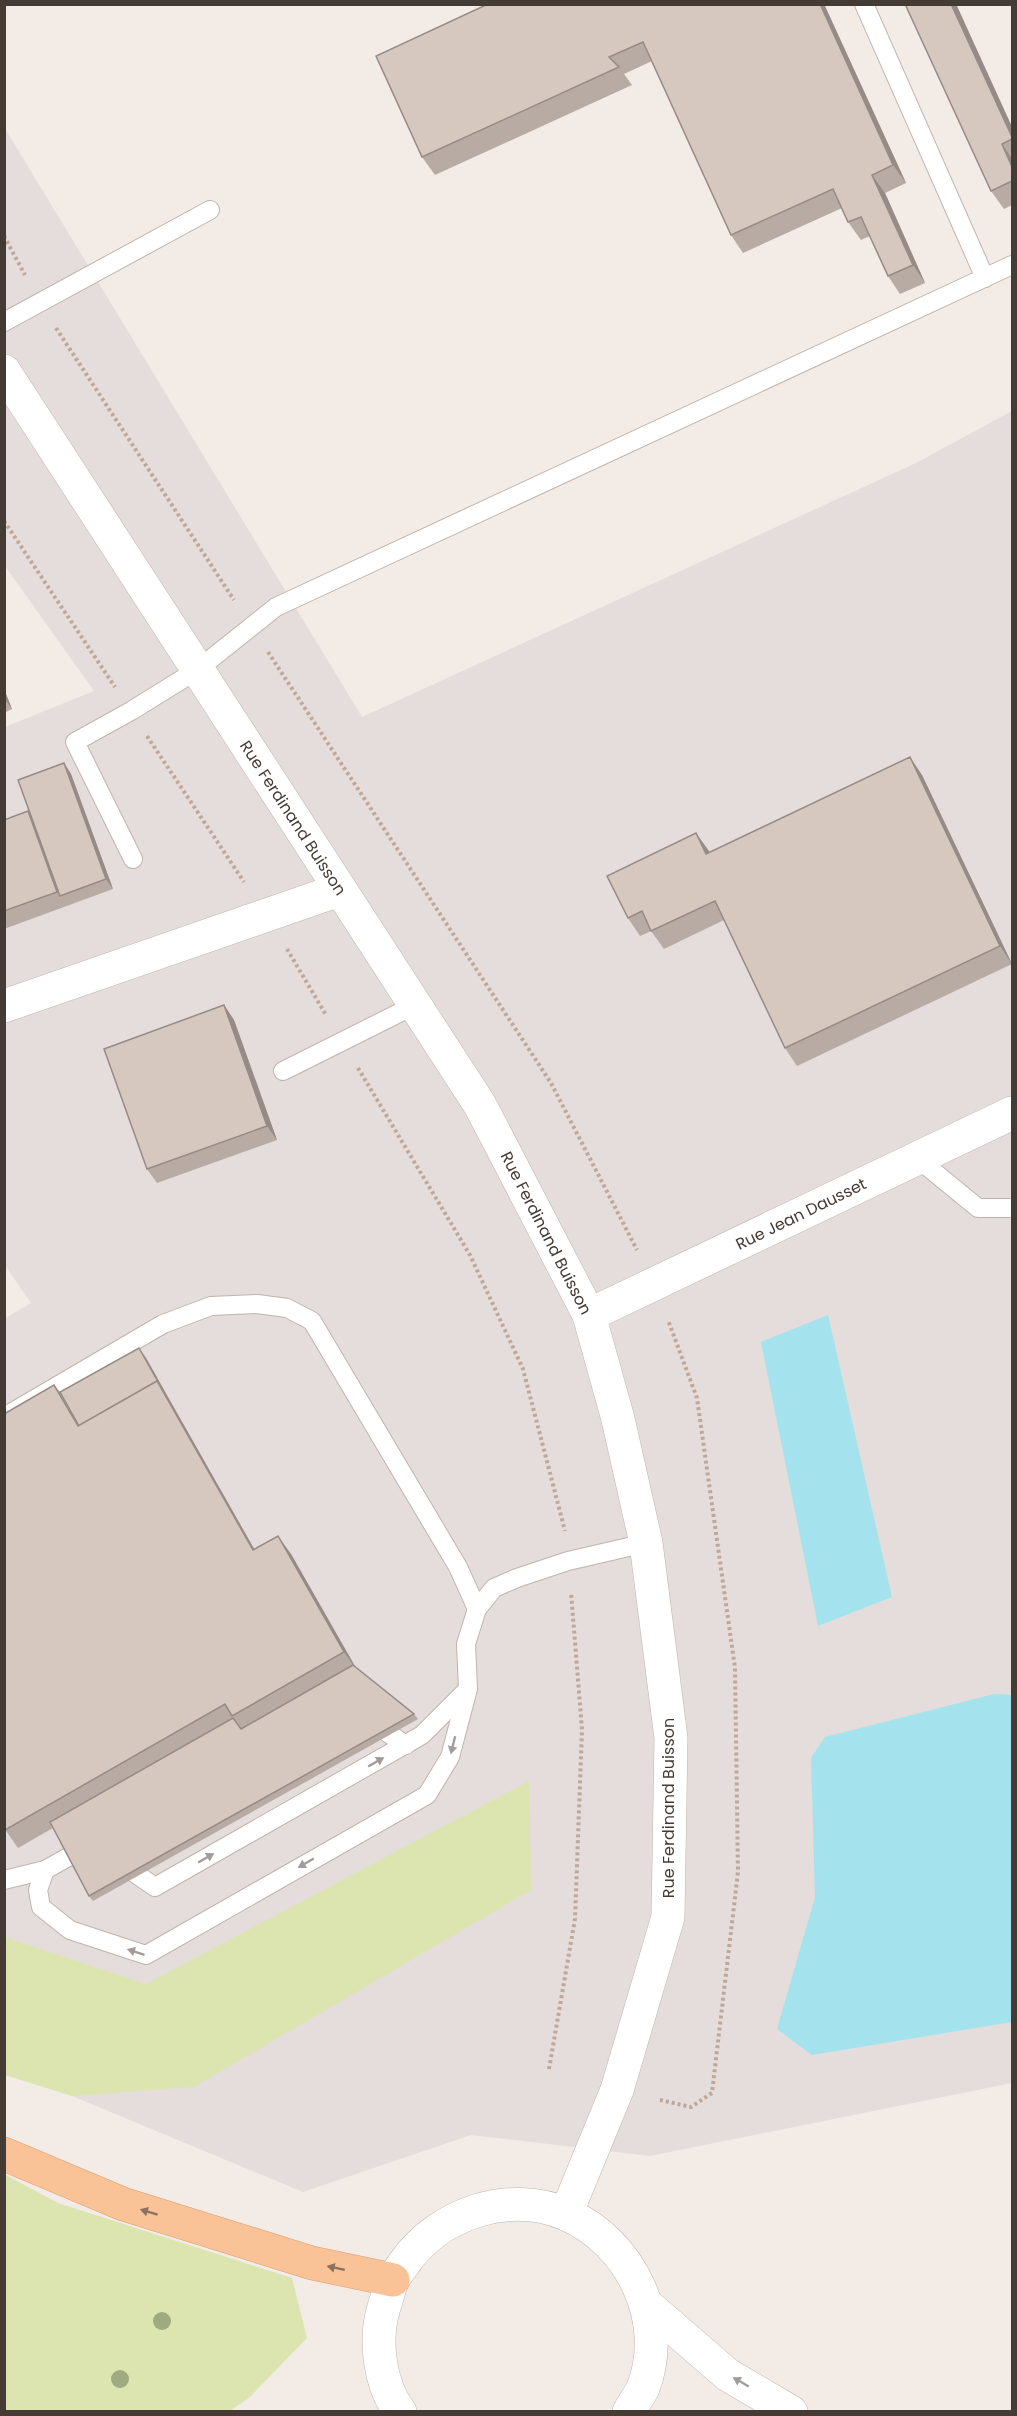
<svg xmlns="http://www.w3.org/2000/svg" width="1017" height="2416" font-family="Poppins,sans-serif">
	<style>
		.industrial { fill: #e4dddb }
		.green { fill: #dce5b0 }
		.water { fill: #a4e3ed }
		.lines { fill: none; stroke-linecap: round; stroke-linejoin: round }
		.service-casing { stroke: #c0b4ac; stroke-width: 20 }
		.minor-casing { stroke: #c0b4ac; stroke-width: 34 }
		.tertiary-casing { stroke: #c0b4ac; stroke-width: 34 }
		.primary-casing { stroke: #df9b67; stroke-width: 34 }
		.path { stroke: #bfa89a; stroke-width: 4; stroke-dasharray: 3 3; stroke-linecap: butt }
		.service { stroke: #fff; stroke-width: 18 }
		.minor { stroke: #fff; stroke-width: 33 }
		.tertiary { stroke: #fff; stroke-width: 33 }
		.primary { stroke: #fac397; stroke-width: 33 }
		.tree { fill: #9eaa7f }
		.wall { fill: #b8aba4 }
		.shaded-wall { fill: #968b86 }
		.building { fill: #d6c7bf; stroke: #968b86; stroke-width: 1.5 }
		.oneway { fill: #a29d9a }
		.oneway2 { fill: #8d715c }
		.labels { text-anchor: middle; dominant-baseline: central; stroke-width: 6; stroke-linejoin: round; paint-order: stroke }
		.street-label { font-size: 16px; fill: #453b35; stroke: #fff }
	</style>
	<rect width="100%" height="100%" fill="#f2ebe6"/>
	<path class="industrial" d="M4,127l358,590 554,-254 96,-52v1672l-362,73 -179,-21 -168,57 -298,-124 -1,-749 27,-16 -27,-39 1,-537 89,-36 -89,-125z"/>
	<g class="green">
		<path d="M529,1781l2,109 -337,197 -122,9 -67,-21v-138l141,47z"/>
		<path d="M4,2174l54,29 234,75 15,60 -57,59 -20,14h-225z"/>
	</g>
	<g class="water">
		<path d="M828,1315l64,282 -74,29 -57,-284z"/>
		<path d="M994,1694l18,1v327l-200,33 -35,-26 38,-132 -4,-139 14,-21z"/>
	</g>
	<g class="lines">
		<defs>
			<g id="service">
				<path d="M864,4l121,274"/>
				<path d="M4,322l206,-112"/>
				<path d="M133,859l-58,-117 56,-31 66,-41 79,-63 736,-342"/>
				<path d="M283,1071l132,-66"/>
				<path d="M917,1158l61,50h34"/>
				<path d="M4,1417l159,-93 48,-18 46,-2 30,4 25,13 146,246 19,42"/>
				<path d="M371,1722l35,23"/>
				<path d="M120,1863l35,24 267,-152 45,-45"/>
				<path d="M45,1870l-7,20 3,17 29,23 76,25 281,-160 23,-38 18,-68 -2,-45 11,-35 17,-21 23,-10 51,-17 78,-18"/>
				<path d="M4,1880l41,-10 43,-24"/>
			</g>
			<g id="minor">
				<path d="M4,371l476,734 109,210 29,104 28,124 25,195 -3,179 -51,173 -51,124"/>
				<path d="M4,1006l335,-116"/>
				<path d="M589,1315l423,-202"/>
			</g>
			<g id="tertiary">
				<path d="M647,2305l81,70 63,37"/>
				<path d="M400,2412c-21,-28 -26,-73 -16,-105 3,-8 5,-18 8,-26 3,-6 9,-13 13,-19 35,-49 104,-72 161,-48 65,28 103,107 77,174 -4,8 -10,16 -14,24"/>
			</g>
			<path id="primary" d="M4,2154l119,50 189,59 81,17"/>
		</defs>
		<use href="#service" class="service-casing"/>
		<use href="#minor" class="minor-casing"/>
		<use href="#tertiary" class="tertiary-casing"/>
		<use href="#primary" class="primary-casing"/>
		<g class="path">
			<path d="M4,236l21,39"/>
			<path d="M56,328l178,272"/>
			<path d="M4,521l111,166"/>
			<path d="M268,652l283,431 86,167"/>
			<path d="M147,736l97,146"/>
			<path d="M287,949l39,66"/>
			<path d="M358,1068l112,187 53,114 42,162"/>
			<path d="M549,2069l26,-150 7,-189 -11,-138"/>
			<path d="M660,2100l31,7 21,-14 26,-221 -3,-204 -38,-270 -29,-78"/>
		</g>
		<use href="#service" class="service"/>
		<use href="#minor" class="minor"/>
		<use href="#tertiary" class="tertiary"/>
		<use href="#primary" class="primary"/>
	</g>
	<g class="tree">
		<circle cx="162" cy="2321" r="9"/>
		<circle cx="120" cy="2379" r="9"/>
	</g>
	<g class="wall">
		<path d="M488,4h336l82,179 -21,10 40,90 -25,11 -12,-18 -18,-40 -9,4 -13,-18 -6,-14 -99,45 -12,-18 -79,-174 -28,13 8,11 -197,90 -13,-18z"/>
		<path d="M956,4l56,123v78l-8,4 -13,-18z"/>
		<path d="M4,689l8,20 -8,4z"/>
		<path d="M64,763l7,11 42,115 -109,40v-109l27,-5z"/>
		<path d="M922,775l90,189 -215,102 -12,-18 -61,-128 -60,29 -13,-18 -11,5 -12,-18 81,-66z"/>
		<path d="M224,1005l10,15 43,120 -120,43 -10,-14z"/>
		<path d="M139,1348l7,10 108,191 37,5 64,112 59,48 4,5 -325,182 -4,-5 -36,-68 -35,20 -14,-20 50,-443 6,7z"/>
	</g>
	<g class="shaded-wall">
		<path d="M820,4h4l82,179 -13,-18z"/>
		<path d="M951,4h5l56,123v10z"/>
		<path d="M1002,144l10,15v8z"/>
		<path d="M872,175l13,18 40,90 -12,-18z"/>
		<path d="M4,689l8,20 -8,-11z"/>
		<path d="M910,757l12,18 90,189 -12,-18z"/>
		<path d="M64,763l7,11 42,115 -7,-10z"/>
		<path d="M28,811l10,15 22,70 -3,-4z"/>
		<path d="M696,833l13,18 10,20 -13,-17z"/>
		<path d="M224,1005l10,15 43,120 -10,-14z"/>
		<path d="M139,1348l7,10 23,41 -7,-10z"/>
		<path d="M157,1381l12,18 96,169 -12,-18z"/>
		<path d="M278,1536l13,18 66,116 -13,-18z"/>
	</g>
	<g class="building">
		<path d="M488,4h332l73,161 -21,10 41,90 -25,11 -27,-59 -13,5 -15,-33 -102,46 -88,-193 -34,15 10,10 -197,90 -46,-101z"/>
		<path d="M905,4h46l61,133v2l-10,5 10,23v14l-21,10z"/>
		<path d="M910,757l90,189 -215,102 -70,-147 -64,30 -9,-20 -14,7 -21,-42 89,-43 10,21z"/>
		<path d="M64,763l42,116 -46,17 -42,-116z"/>
		<path d="M28,811l29,81 -53,19v-91z"/>
		<path d="M224,1005l43,121 -120,43 -43,-120z"/>
		<path d="M139,1348l23,41 -5,-8 -78,45 -19,-34z"/>
		<path d="M157,1381l96,169 25,-14 66,116 -112,64 -7,-12 -220,126 -1,-2v-414l50,-29 24,41z"/>
		<path d="M353,1665l61,49 -325,182 -39,-74 183,-104 8,11z"/>
	</g>
	<defs><path id="oneway-solid" d="M-6-.8H1V-3.2L6.5 0L1 3.2V.8H-6Z" transform="scale(1.5)"/></defs>
	<g class="oneway">
		<use href="#oneway-solid" transform="translate(453 1745) rotate(104)"/>
		<use href="#oneway-solid" transform="translate(376 1762) rotate(-30)"/>
		<use href="#oneway-solid" transform="translate(206 1858) rotate(-30)"/>
		<use href="#oneway-solid" transform="translate(306 1863) rotate(150)"/>
		<use href="#oneway-solid" transform="translate(136 1952) rotate(-162)"/>
		<use href="#oneway-solid" transform="translate(741 2382) rotate(-150)"/>
	</g>
	<g class="oneway2">
		<use href="#oneway-solid" transform="translate(149 2212) rotate(-163)"/>
		<use href="#oneway-solid" transform="translate(336 2268) rotate(-168)"/>
	</g>
	<g class="labels">
		<g class="street-label">
			<text transform="translate(293 818) rotate(57)">Rue Ferdinand Buisson</text>
			<text transform="translate(801 1214) rotate(-26)">Rue Jean Dausset</text>
			<text transform="translate(546 1233) rotate(63)">Rue Ferdinand Buisson</text>
			<text transform="translate(668 1808) rotate(-90)">Rue Ferdinand Buisson</text>
		</g>
	</g>
	<rect width="1017" height="2416" fill="none" stroke="#453b35" stroke-width="12"/>
</svg>
